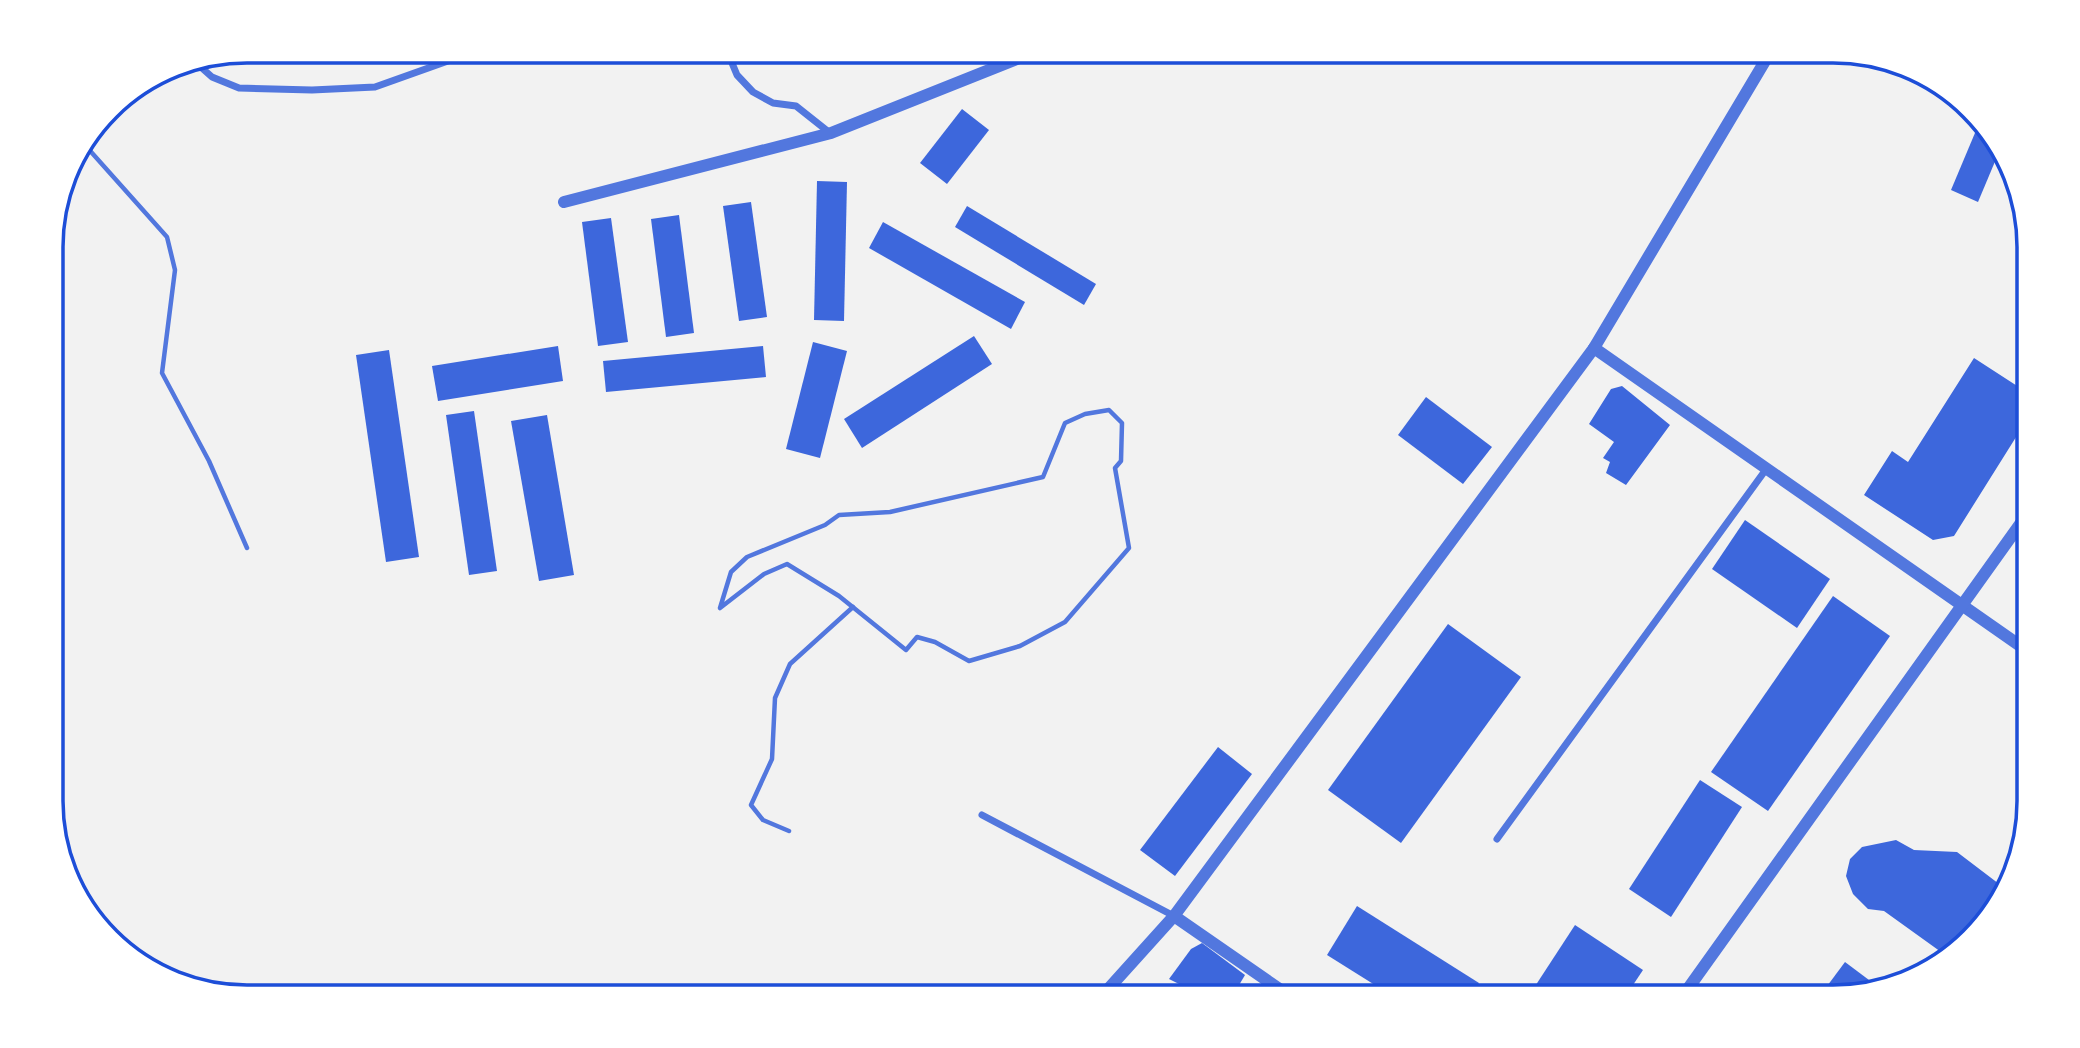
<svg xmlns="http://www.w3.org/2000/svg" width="2080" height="1048" font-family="Quicksand,sans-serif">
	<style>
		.building { fill: #3d67dc }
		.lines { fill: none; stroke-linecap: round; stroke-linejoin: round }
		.service { stroke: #5277de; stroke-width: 4.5 }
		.minor { stroke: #5277de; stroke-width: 7 }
		.tertiary { stroke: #5277de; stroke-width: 12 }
		.rim { fill: none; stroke: #1d4ed8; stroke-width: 3.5 }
	</style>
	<rect width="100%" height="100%" fill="#f2f2f2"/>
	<g class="building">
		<path d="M962,109l27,21 -42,54 -27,-21z"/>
		<path d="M1980,121l9,7 10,24 -21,50 -27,-12z"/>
		<path d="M817,181l30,1 -3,139 -30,-1z"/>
		<path d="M751,202l16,115 -28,4 -16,-115z"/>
		<path d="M967,206l129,78 -12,21 -129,-78z"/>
		<path d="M679,215l15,118 -28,4 -15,-118z"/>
		<path d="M611,218l17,124 -30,4 -16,-124z"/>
		<path d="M883,222l142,80 -14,27 -142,-81z"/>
		<path d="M974,336l18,28 -130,84 -18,-29z"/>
		<path d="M813,342l34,9 -27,107 -34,-9z"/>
		<path d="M558,346l5,35 -125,20 -6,-35z"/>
		<path d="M763,346l3,31 -160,15 -3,-31z"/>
		<path d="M389,350l30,207 -33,5 -30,-207z"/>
		<path d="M1974,358l54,35v25l-74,118 -21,4 -69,-45 28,-44 16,11z"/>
		<path d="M1622,386l48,39 -44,60 -20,-12 4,-11 -7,-4 11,-16 -25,-18 22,-35z"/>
		<path d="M1426,397l66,50 -29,37 -65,-49z"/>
		<path d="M474,411l23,160 -28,4 -23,-160z"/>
		<path d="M547,415l27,160 -35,6 -28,-160z"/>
		<path d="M1745,520l85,59 -33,49 -85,-59z"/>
		<path d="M1833,596l57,40 -122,175 -57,-39z"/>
		<path d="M1448,624l73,53 -120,166 -73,-53z"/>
		<path d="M1218,747l34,27 -77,102 -35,-26z"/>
		<path d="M1700,780l42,27 -71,110 -42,-28z"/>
		<path d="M1896,840l18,10 43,2 50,38 -59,67 -64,-46 -16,-2 -15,-15 -7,-18 4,-17 12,-12z"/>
		<path d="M1357,906l122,77 -9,14h-76l-67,-42z"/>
		<path d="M1575,925l68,45 -18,27h-97z"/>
		<path d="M1202,943l43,32 -13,22h-27l-36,-18 22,-30z"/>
		<path d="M1845,962l32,24 -32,11h-26z"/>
	</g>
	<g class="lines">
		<g class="service">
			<path d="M84,144l83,93 8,33 -13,103 47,88 38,87"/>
			<path d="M1109,410l13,13 -1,38 -6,7 14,80 -64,74 -45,24 -51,15 -34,-19 -18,-5 -11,13 -67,-54 -52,-32 -23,10 -44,34 11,-36 16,-15 78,-32 14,-10 51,-3 153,-35 22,-54 20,-9z"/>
			<path d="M789,831l-26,-11 -12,-15 21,-46 3,-61 15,-34 63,-57"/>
		</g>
		<g class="minor">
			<path d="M727,51l10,24 16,17 20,11 23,3 34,27"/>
			<path d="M194,61l18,16 27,11 73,2 63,-3 101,-36"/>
			<path d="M982,815l192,101"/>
			<path d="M1497,839l270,-371"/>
		</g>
		<g class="tertiary">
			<path d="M564,202l267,-69 206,-82"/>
			<path d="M1594,348l435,304"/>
			<path d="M1174,916l117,81"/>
			<path d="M1101,997l73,-81 420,-568 177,-297"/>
			<path d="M1682,997l346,-484"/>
		</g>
	</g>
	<path d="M0 0H2080V1048H0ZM247 63H1833A184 184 0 0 1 2017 247V801A184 184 0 0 1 1833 985H247A184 184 0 0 1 63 801V247A184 184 0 0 1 247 63Z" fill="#fff" fill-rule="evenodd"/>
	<path class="rim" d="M247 63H1833A184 184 0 0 1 2017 247V801A184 184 0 0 1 1833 985H247A184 184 0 0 1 63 801V247A184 184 0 0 1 247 63Z"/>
</svg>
